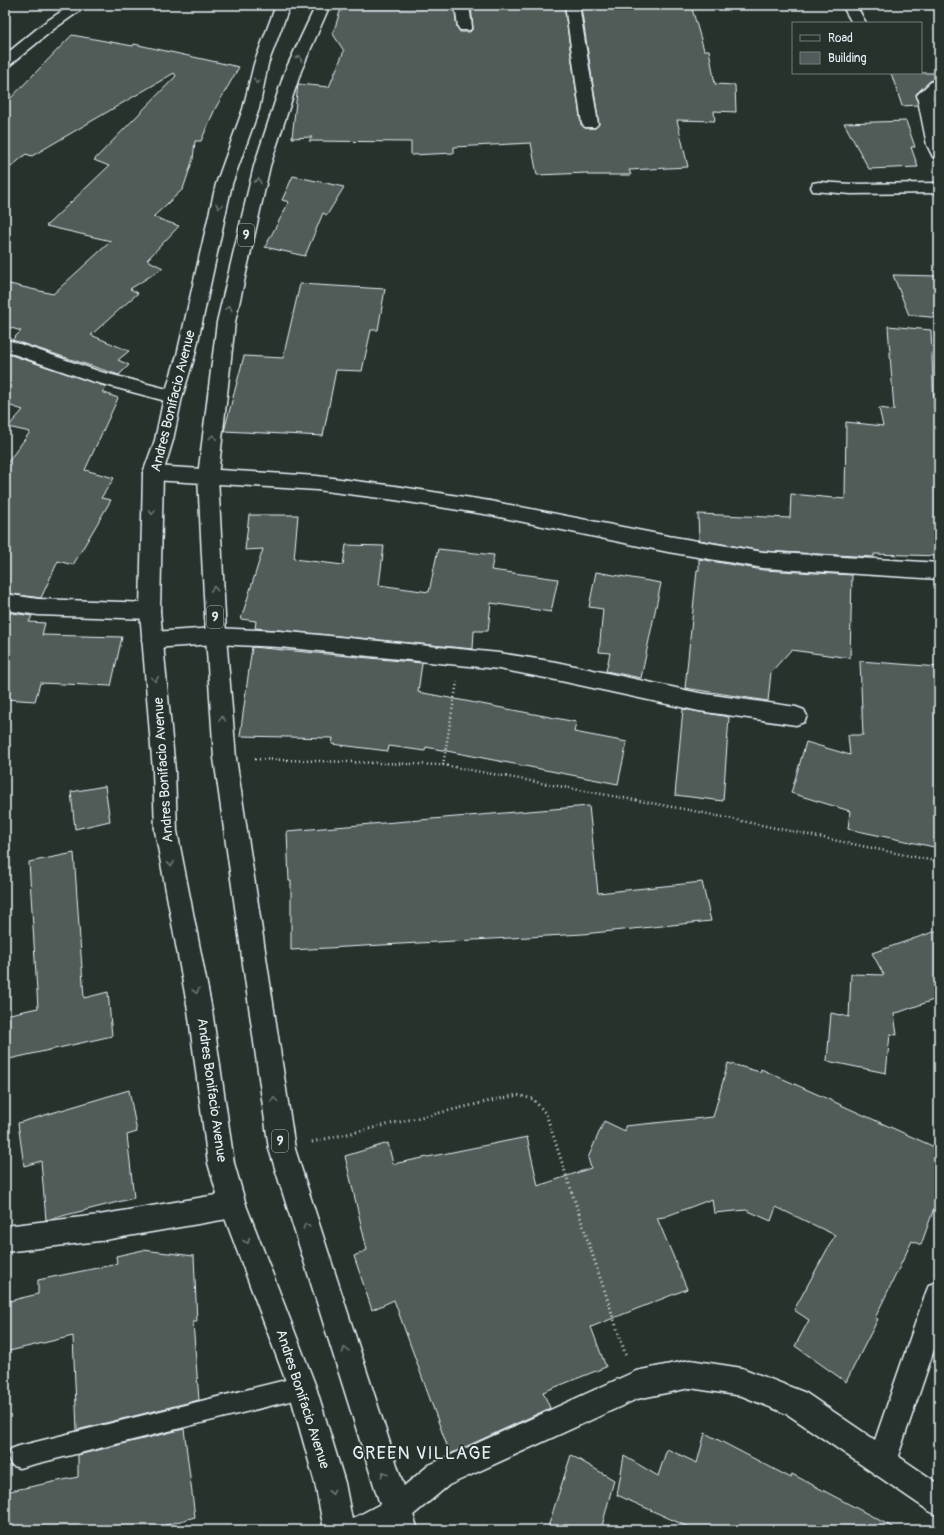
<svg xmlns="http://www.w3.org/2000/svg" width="944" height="1535" font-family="Pangolin,sans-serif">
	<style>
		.building { fill: #505c59; stroke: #e8f1f8 }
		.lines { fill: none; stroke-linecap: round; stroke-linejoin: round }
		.service-casing { stroke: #e8f1f8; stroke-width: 3 }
		.minor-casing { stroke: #e8f1f8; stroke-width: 3 }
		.tertiary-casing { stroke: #e8f1f8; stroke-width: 3 }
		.trunk-casing { stroke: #e8f1f8; stroke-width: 3 }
		.path-far1 { stroke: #e8f1f8; stroke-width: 2.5; stroke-dasharray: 1 3; stroke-linecap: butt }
		.path { stroke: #e8f1f8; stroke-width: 3; stroke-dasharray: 1 3.5; stroke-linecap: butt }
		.service { fill: #26332d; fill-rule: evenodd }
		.minor { fill: #26332d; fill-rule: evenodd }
		.tertiary { fill: #26332d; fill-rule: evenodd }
		.trunk { fill: #26332d; fill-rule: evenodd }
		.oneway { stroke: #6a7674 }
		.labels { text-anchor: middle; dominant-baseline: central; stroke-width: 3.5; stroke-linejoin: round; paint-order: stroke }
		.shield { fill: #26332d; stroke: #aeb8bb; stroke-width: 1 }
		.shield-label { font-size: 13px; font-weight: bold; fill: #e8f1f8 }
		.street-label { font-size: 14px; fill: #e8f1f8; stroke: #26332d }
		.near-neighbourhood-label { font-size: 18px; letter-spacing: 1px; fill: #e8f1f8; stroke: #26332d }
	</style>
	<rect width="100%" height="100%" fill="#26332d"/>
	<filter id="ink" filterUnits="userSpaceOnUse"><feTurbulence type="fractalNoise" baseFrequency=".025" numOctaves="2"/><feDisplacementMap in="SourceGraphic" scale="8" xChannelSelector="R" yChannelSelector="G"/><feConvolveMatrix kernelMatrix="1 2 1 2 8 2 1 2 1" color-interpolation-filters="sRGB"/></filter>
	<g filter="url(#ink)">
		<g class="building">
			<path d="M342,5h112l3,22 3,5h10l3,-4 -2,-23h93l17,119 4,4h10l4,-4 -18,-117 110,-2 13,45h5l6,34 20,1 1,27 -22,-1 1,10 -38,-1 11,47 -59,3 2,5h-44v-2l-50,2 -6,-32 -77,4v6l-43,2v-13l-102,-1 3,-4 -20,1 6,-54 31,3 15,-36 -11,-17z"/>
			<path d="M72,35l61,11 1,-2 105,23 -24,42 -14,32h-6l-2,18 -10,30 -30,28 26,9 -32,34 16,8 -33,21 8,4 -47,42 38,16 -11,9 11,5 -10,10 -107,-35 9,-9 -16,-5v-43l48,11 58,-53 -65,-15 63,-60 -15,-6 82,-84 -2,-3 -142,83 -6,-2 -21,18v-68z"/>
			<path d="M891,73h48v6l-9,2 -14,13 2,11 -16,1z"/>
			<path d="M906,121l9,26h-4l7,20 -49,2 -25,-46z"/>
			<path d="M293,176l51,11 -17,28 -4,-2 -18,43 -40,-9 24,-45 -7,-2z"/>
			<path d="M893,275l46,1v42l-30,-3z"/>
			<path d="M300,284l85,5 -7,41h-7l-9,41 -26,-1 -13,66 -99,-5 20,-75 39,2z"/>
			<path d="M888,326l43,4 3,79h5v147l-65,-2v3l-111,-6 -64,-11 -1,-26 92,4 1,-24 54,5 1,-77 37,4 -4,-18 15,2z"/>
			<path d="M5,353l102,34 -5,5 16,6 -33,72 29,8 -13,20 10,2 -38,65 -15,-4 -17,37 -36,-5v-127l25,-34 -22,-5 15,-17 -18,-6z"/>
			<path d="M249,515h49l-4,44 49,6 3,-20 38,1 -5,39 50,7 9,-43 56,6 -3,15 67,9 -7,33 -60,-9 -3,28h-14l-1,18 -218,-21 1,-7 -15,-2 22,-70 -18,1z"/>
			<path d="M699,559l64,11 89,5 -2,83 -59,-8 -20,22 -3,29 -83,-13 12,-118h2z"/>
			<path d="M596,572l65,11 -20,95 -35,-7 4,-18 -11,-1 4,-43 -14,-2z"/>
			<path d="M5,612l27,4 -3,6 16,1 -3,12 80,2 -11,49 -71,-3 -5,18 -30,-2z"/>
			<path d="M252,647l170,16 -4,29 158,30 -2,10 53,10 -9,42 -192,-37 -1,4 -36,-5 -1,5 -56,-7 1,-6 -93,-2z"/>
			<path d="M860,661l79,6v181l-91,-19 2,-18 -59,-18 15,-51 44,13 -2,-20h15z"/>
			<path d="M683,709l46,8 -6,84 -48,-6z"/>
			<path d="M105,786l5,35 -35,8 -4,-37z"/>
			<path d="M589,806l9,87 104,-11 9,39 -128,13 -292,16v-69h-2l-2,-50z"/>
			<path d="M74,853l10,145 24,-6 4,44 -107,24v-45l33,-7 -9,-146z"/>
			<path d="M939,930v68l-45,16 3,21 -7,-1 -4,39 -59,-12 4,-48 18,4 2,-43 33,1 -12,-22z"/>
			<path d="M728,1063l32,9 1,-3 178,80v45l-18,51 -9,-4 -37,77 3,1 -32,63 -51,-36 14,-26 -15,-10 41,-75 -59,-28 -5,14 -25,-11 -32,3 -2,-14 -48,18 -7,1 30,71 -96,38 15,40 -63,25 7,16 -100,46 -56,-154 -22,10 -18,-54 13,-6 -22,-94 43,-13 5,21 134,-27 11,49 53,-18 -3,-10 16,-37 21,10v-5l88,-9z"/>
			<path d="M129,1090l8,42 -10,3 7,63 -88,22 -5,-59 -17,5 -6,-43z"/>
			<path d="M143,1250l51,6 3,66h-4l6,78 -122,30 -4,-94 -68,16v-50l33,-8v-14l79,-16 -1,-8z"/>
			<path d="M184,1429l11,88 -47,13h-143v-38l73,-15v-22z"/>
			<path d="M705,1433l86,45 1,-4 106,56h-203l-78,-35 7,-39 34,20 9,-27 30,14z"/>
			<path d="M571,1455l43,25 -13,50h-54z"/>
		</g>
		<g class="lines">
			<defs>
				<path id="service" d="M302,1376l8,3 3,8 -3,8 -8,3 -283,70 -8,-3 -3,-8 3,-8 8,-3z"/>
				<g id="minor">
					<path d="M455,5h14l3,22 -2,3h-10l-2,-3z"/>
					<path d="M565,5h14l19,119 -3,3h-10l-3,-3z"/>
					<path d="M842,5h14l10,18h-14z"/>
					<path d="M936,80l3,1v9l-6,6 6,30v33l-6,-2 -6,-12 -10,-50 14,-13z"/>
					<path d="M819,182l32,2 88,-1v10l-88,1 -38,-3 -2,-4 2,-4z"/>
					<path d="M5,339l96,33 78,20 3,5 -3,5 -6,1 -82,-22 -86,-30z"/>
					<path d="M153,466l164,10 78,10 95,15 178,35 95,16 176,11v16l-176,-11 -95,-16 -178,-37 -95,-15 -78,-10 -164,-10 -7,-2 -3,-5 3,-5z"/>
					<path d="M5,594l33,5 112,4 7,2 3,6 -3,6 -7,2 -112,-4 -33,-5z"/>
					<path d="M216,628l63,3 220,22 57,9 143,31 97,14 8,3 3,6 -3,6 -8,3 -97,-14 -143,-31 -57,-11 -220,-22 -63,-3 -64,4 -7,-2 -3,-6 3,-6 7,-2z"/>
					<path d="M233,1192l9,4 4,9 -4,9 -9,4 -134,23 -94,11v-26l94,-11z"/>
					<path d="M939,1281v54l-41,121 41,28v32l-10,-5 -142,-97 -45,-18 -52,-8 -53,11 -188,86 -43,36 -16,9h-45l5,-10 36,-19 43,-36 207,-94 54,-11 52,8 64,25 69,47 50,-145 4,-10z"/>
				</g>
				<path id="tertiary" d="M71,5h17l-34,24 -44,36 -5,1v-11l39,-32z"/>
				<g id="trunk">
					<path d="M276,5h14l-22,59 -9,45 -27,75 -37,171 -13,42 -9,43 -10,33 -3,138 15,160 2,60 35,179 22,153 12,42 70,182 29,96 9,47h-30l-9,-47 -27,-96 -68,-182 -12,-42 -20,-153 -33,-179 -2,-60 -13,-160 3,-138 12,-33 9,-43 13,-42 39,-171 27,-75 11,-45z"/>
					<path d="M316,5h14l-29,66 -31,95 -35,156 -17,154 8,160 10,122 59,391 123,381h-30l-119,-381 -55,-391 -8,-122 -8,-160 19,-154 37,-156 31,-95z"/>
				</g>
			</defs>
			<use href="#service" class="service-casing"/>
			<use href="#minor" class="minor-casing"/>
			<use href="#tertiary" class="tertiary-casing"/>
			<use href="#trunk" class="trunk-casing"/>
			<g class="path-far1">
				<path d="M255,759l188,6 246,45 250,52"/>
				<path d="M443,765l14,-83"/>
			</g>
			<path class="path" d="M312,1142l205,-47 16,4 13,15 80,242"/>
			<use href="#service" class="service"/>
			<use href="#minor" class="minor"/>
			<use href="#tertiary" class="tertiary"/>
			<use href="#trunk" class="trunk"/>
		</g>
		<defs><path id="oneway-chevron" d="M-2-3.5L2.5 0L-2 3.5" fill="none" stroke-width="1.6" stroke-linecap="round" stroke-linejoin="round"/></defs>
		<g class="oneway">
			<use href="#oneway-chevron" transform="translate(299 58) rotate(-66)"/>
			<use href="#oneway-chevron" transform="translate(257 81) rotate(102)"/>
			<use href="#oneway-chevron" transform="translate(258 181) rotate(-77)"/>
			<use href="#oneway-chevron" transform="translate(219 206) rotate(103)"/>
			<use href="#oneway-chevron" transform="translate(229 308) rotate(-77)"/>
			<use href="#oneway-chevron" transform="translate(213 437) rotate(-83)"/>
			<use href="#oneway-chevron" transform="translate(152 512) rotate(91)"/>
			<use href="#oneway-chevron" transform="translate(214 589) rotate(-93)"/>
			<use href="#oneway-chevron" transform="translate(155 679) rotate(85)"/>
			<use href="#oneway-chevron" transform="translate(222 719) rotate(-94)"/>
			<use href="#oneway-chevron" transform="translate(171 864) rotate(80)"/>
			<use href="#oneway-chevron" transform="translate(196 991) rotate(78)"/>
			<use href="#oneway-chevron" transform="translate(274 1100) rotate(-98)"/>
			<use href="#oneway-chevron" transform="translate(306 1226) rotate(-108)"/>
			<use href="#oneway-chevron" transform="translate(247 1241) rotate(68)"/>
			<use href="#oneway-chevron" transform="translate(345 1350) rotate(-108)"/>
			<use href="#oneway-chevron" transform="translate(384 1474) rotate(-108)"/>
			<use href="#oneway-chevron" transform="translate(332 1492) rotate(79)"/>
		</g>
	</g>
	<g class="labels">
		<g class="shield">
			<rect x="238" y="224" width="16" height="22" rx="3"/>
			<rect x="207" y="606" width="16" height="22" rx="3"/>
			<rect x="272" y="1130" width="16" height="22" rx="3"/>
		</g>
		<g class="shield-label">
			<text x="246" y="235">9</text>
			<text x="215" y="617">9</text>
			<text x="280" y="1141">9</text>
		</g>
		<g class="street-label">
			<text transform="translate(173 401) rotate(-76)">Andres Bonifacio Avenue</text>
			<text transform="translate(163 770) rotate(-94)">Andres Bonifacio Avenue</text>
			<text transform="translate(212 1090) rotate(82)">Andres Bonifacio Avenue</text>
			<text transform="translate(303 1399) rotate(72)">Andres Bonifacio Avenue</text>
		</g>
		<g class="near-neighbourhood-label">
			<text x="422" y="1453">GREEN VILLAGE</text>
		</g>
	</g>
	<rect width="944" height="1535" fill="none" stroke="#26332d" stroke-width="20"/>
	<rect x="10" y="10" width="924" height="1515" fill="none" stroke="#e8f1f8" stroke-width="1.5" filter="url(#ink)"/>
	<rect x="792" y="22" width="130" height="52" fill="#26332d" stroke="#747f7e"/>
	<rect x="800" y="35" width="20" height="6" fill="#26332d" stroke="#747f7e"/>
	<text x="828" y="42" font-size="12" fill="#e8f1f8">Road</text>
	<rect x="800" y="52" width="20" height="12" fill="#505c59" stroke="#747f7e"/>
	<text x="828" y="62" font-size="12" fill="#e8f1f8">Building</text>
</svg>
